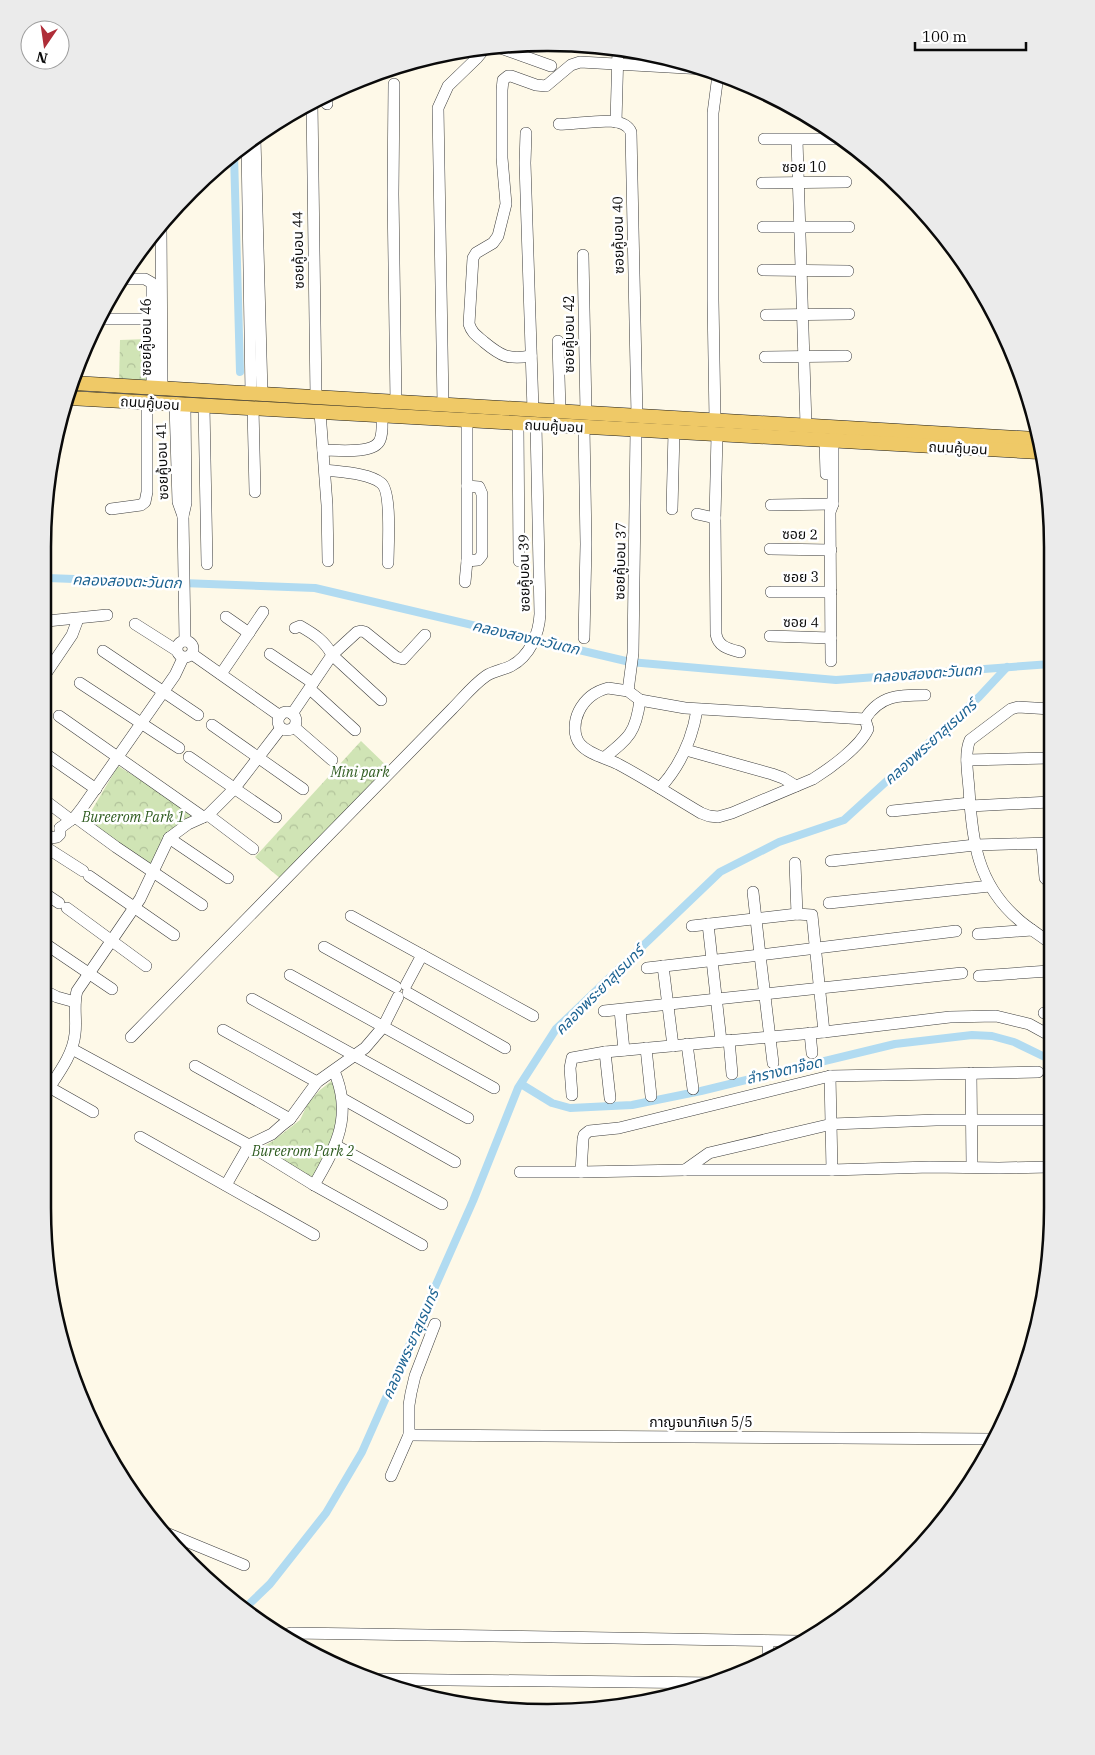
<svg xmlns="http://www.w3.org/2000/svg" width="1095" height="1755" font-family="'IBM Plex Serif','Noto Sans Thai',serif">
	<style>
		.park { fill: url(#park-crowns) }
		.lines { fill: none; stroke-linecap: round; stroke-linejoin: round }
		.canal { stroke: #b1dbf1; stroke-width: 8 }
		.minor-casing { stroke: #3d3d3d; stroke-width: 12 }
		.major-casing { stroke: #1b1b1b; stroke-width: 15 }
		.minor { stroke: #fff; stroke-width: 11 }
		.major { stroke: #efc967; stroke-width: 14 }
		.labels { text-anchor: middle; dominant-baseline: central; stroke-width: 5; stroke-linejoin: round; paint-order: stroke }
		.street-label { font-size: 14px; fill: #0a0a0a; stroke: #fff }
		.park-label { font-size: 14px; font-style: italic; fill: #2f5c20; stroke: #fff }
		.water-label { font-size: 15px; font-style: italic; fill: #1d6392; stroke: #fff }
		.rim { fill: none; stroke: #0a0a0a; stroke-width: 2.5 }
	</style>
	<defs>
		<pattern id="park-crowns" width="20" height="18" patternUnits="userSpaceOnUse" patternTransform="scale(1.25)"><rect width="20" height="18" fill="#d0e4b5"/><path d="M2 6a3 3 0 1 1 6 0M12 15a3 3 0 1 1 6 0" fill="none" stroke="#b1c29a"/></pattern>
	</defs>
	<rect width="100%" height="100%" fill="#fef9e8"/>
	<g class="park">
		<path d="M148,339l-1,46 -28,-2 1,-43z"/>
		<path d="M361,741l30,29 -110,109 -26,-22z"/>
		<path d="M118,766l80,49 -48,57 -67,-47z"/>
		<path d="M335,1078l6,20 -8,47 -22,37 -48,-29 1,-7 9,-5 27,-21 8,-17 12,-13z"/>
	</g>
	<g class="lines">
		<g class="canal">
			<path d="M234,154l6,218"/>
			<path d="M47,578l268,10 315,74 206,18 215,-16"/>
			<path d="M521,1084l31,19 18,5 62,-3 69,-14 194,-47 77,-9 20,1 22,6 35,17"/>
			<path d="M243,1610l27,-26 56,-71 36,-61 111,-251 45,-113 38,-59 164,-157 59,-30 65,-22 135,-123 28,-30"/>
		</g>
		<defs>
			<g id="minor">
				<path d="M495,46l56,20"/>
				<path d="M394,84l-1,110 3,208"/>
				<path d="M326,96l1,8"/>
				<path d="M312,103l4,294"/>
				<path d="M616,122l2,-72"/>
				<path d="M559,124c18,2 64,-12 72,8l6,284"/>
				<path d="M526,133l-1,30 8,247"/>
				<path d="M255,139l7,254"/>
				<path d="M764,139h79"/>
				<path d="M797,140l9,285"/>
				<path d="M247,145l4,248"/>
				<path d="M762,183l84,-1"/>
				<path d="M161,225l1,163"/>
				<path d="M763,227h86"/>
				<path d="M583,255l3,158"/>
				<path d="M763,270l85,1"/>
				<path d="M125,279h20l7,4v104"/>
				<path d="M766,315l83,-1"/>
				<path d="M101,319h51"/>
				<path d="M558,341l2,70"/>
				<path d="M531,356c-23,4 -30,0 -47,-14 -8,-7 -12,-9 -15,-18l4,-66 3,-5 17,-10 5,-7 8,-32 -4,-46v-68l1,-10 5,-4h3l25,9 10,1 25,-21 9,-3 124,7"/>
				<path d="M765,357l81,-1"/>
				<path d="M175,404l3,98 5,14"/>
				<path d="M443,404l-5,-296 10,-22 29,-28 9,-11"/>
				<path d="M185,405l1,98 -3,13 2,125"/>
				<path d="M204,406l3,158"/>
				<path d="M253,408l2,84"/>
				<path d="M320,412l7,93 1,56"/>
				<path d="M715,420l-2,-120v-187l5,-38"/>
				<path d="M518,424l1,137"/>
				<path d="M584,427l2,117 -2,94"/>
				<path d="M717,435l-2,83 1,116c2,13 13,15 24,18"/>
				<path d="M825,441l1,33"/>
				<path d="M323,450c13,0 51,5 57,-10 3,-7 2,-16 2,-24"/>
				<path d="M325,470c15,2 44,3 56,13 11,8 7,65 7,80"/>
				<path d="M467,486l12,1 3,7v61l-4,5 -11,1"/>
				<path d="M771,505l62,-1"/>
				<path d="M111,509l30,-4 4,-3 2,-10v-90"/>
				<path d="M672,509l2,-77"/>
				<path d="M697,514l18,4"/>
				<path d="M770,549l61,1"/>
				<path d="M465,582l2,-21v-140"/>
				<path d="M771,592h60"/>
				<path d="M226,617l23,16"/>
				<path d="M47,621l60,-6"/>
				<path d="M135,624l41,26"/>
				<path d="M770,636l61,2"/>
				<circle cx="185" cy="649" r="8"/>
				<path d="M103,651l95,64"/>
				<path d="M192,654l88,62"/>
				<path d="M270,654l43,29"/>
				<path d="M831,661l-1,-149 3,-8v-63"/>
				<path d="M47,672l25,-37 6,-16"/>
				<path d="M221,674l42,-62"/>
				<path d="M80,683l99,65"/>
				<path d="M608,688l20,3 12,9 45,8 180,11 3,10c-8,18 -39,40 -55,50l-81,34 -14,4 -9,-1 -8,-3c-27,-16 -55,-34 -83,-49 -12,-6 -30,-10 -38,-20 -7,-9 -6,-23 -1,-33 6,-12 17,-20 29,-23z"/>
				<path d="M310,689l45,41"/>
				<path d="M628,691l5,-38 3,-223"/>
				<path d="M381,700l-49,-45 25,-23 4,-1 4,1 31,25 7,2 22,-24"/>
				<circle cx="287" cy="721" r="9"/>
				<path d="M292,714l40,-59c-7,-14 -18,-21 -32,-29l-5,2"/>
				<path d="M59,716l144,101"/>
				<path d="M865,719c15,-24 34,-24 60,-24"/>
				<path d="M212,725l91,64"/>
				<path d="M294,727l38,33"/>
				<path d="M686,750l86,24 11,4 13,8"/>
				<path d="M47,755l49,34"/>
				<path d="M189,757l87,60"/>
				<path d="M605,757c24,-19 31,-25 35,-57"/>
				<path d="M967,760l83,-2"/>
				<path d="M660,788c21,-23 32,-48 37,-78"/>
				<path d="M47,802l24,18"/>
				<path d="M970,806l80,-4"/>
				<path d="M892,811l78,-8"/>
				<path d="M208,815l45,34"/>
				<path d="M75,817l41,30 86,58"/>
				<path d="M60,828l15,-11 7,-9 93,-133 8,-17"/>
				<path d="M47,834l4,4 6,-1 3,-3v-6"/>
				<path d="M169,838l59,40"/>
				<path d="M1042,844l3,34 5,5"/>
				<path d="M47,848l36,23"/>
				<path d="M831,861l144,-16 75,-2"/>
				<path d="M795,863l2,51"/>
				<path d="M89,876l85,59"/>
				<path d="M753,892l7,63 196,-24"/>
				<path d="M47,895l12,8"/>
				<path d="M829,903l161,-17"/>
				<path d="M67,908l79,58"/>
				<path d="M351,916l182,100"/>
				<path d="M708,924l13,117"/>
				<path d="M692,926l105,-12 15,1 12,117"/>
				<path d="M978,934l54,-4"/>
				<path d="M1050,943c-10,-8 -22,-15 -31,-23 -42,-36 -47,-79 -50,-131 -1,-14 -5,-36 1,-49l41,-31 7,-2 33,2"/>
				<path d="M47,945l65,44"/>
				<path d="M324,947l72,40"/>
				<path d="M663,966l10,80"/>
				<path d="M647,968l113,-13 13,108"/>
				<path d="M290,975l204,113"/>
				<path d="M979,976l70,-5"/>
				<path d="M406,985l16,-30"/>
				<path d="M47,992l10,5 18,5"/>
				<path d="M408,993l97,55"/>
				<path d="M252,999l216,119"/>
				<path d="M620,1010l4,40"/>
				<path d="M604,1011l358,-38"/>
				<path d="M1044,1013l5,-1"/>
				<path d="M223,1030l94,52"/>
				<path d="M810,1033l2,20"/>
				<path d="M131,1037l321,-328c11,-11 21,-24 34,-33 7,-5 17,-6 25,-10 19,-10 28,-32 29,-52l-4,-189"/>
				<path d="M729,1040l3,34"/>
				<path d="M687,1044l6,45"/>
				<path d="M646,1048l5,48"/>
				<path d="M72,1049l177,96 23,-11 9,-8 9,-7 27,-37 48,-34 18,-21 15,-30"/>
				<path d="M605,1052l5,46"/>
				<path d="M195,1066l95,53"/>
				<path d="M1038,1072l-208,4 2,94 98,-3 69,1 50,-1"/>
				<path d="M971,1073l1,94"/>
				<path d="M830,1076l-211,52 -30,3 -5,4 -1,4 -2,33 104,-2h147"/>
				<path d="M47,1086l46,26"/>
				<path d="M47,1091c11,-17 26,-36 28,-57 2,-14 -2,-29 2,-43l63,-92 29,-61 19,-14 20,-9 26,-26 47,-61"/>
				<path d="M572,1095l-2,-27 2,-10 33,-6 219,-20 126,-15 46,-1 33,8 20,11"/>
				<path d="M343,1099l112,63"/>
				<path d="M140,1137l174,98"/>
				<path d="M335,1145l107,59"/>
				<path d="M685,1170l24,-17 123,-29 104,-4h113"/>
				<path d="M520,1172h61"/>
				<path d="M226,1185l23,-40 65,40 108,60"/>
				<path d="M314,1185c23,-39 39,-70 20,-114"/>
				<path d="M409,1435l583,4"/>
				<path d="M391,1476l18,-41v-30l2,-12 4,-17 20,-52"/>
				<path d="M164,1532l80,33"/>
				<path d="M283,1635l8,-2 71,1 438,7"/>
				<path d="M768,1657v-16"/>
				<path d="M368,1679l348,4"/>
			</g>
			<g id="major">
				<path d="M73,383l963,56"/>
				<path d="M69,398l970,54"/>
			</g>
		</defs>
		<use href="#minor" class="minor-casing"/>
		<use href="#major" class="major-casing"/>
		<use href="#minor" class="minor"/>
		<use href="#major" class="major"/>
	</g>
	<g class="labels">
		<g class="street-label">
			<text x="804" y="167">ซอย 10</text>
			<text transform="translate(618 235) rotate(-91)">ซอยคู้บอน 40</text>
			<text transform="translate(298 250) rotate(-91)">ซอยคู้บอน 44</text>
			<text transform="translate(569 334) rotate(-90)">ซอยคู้บอน 42</text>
			<text transform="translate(146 337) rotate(-90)">ซอยคู้บอน 46</text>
			<text transform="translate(150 403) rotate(4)">ถนนคู้บอน</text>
			<text transform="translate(554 426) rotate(3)">ถนนคู้บอน</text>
			<text transform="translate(958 448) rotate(3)">ถนนคู้บอน</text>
			<text transform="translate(162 461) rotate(-92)">ซอยคู้บอน 41</text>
			<text transform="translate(800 534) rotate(1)">ซอย 2</text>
			<text transform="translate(620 561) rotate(-89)">ซอยคู้บอน 37</text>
			<text transform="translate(524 573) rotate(-91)">ซอยคู้บอน 39</text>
			<text x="801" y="577">ซอย 3</text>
			<text transform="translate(801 622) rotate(1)">ซอย 4</text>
			<text x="701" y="1422">กาญจนาภิเษก 5/5</text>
		</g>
		<g class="park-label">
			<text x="360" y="772">Mini park</text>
			<text x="133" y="817">Bureerom Park 1</text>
			<text x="303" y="1151">Bureerom Park 2</text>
		</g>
		<g class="water-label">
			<text transform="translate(127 581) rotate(2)">คลองสองตะวันตก</text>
			<text transform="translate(526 637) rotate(13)">คลองสองตะวันตก</text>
			<text transform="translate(927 673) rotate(-4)">คลองสองตะวันตก</text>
			<text transform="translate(930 742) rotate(-42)">คลองพระยาสุเรนทร์</text>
			<text transform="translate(599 990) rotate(-45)">คลองพระยาสุเรนทร์</text>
			<text transform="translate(784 1070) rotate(-13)">ลำรางตาจ๊อด</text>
			<text transform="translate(410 1344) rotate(-66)">คลองพระยาสุเรนทร์</text>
		</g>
	</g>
	<path d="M0 0H1095V1755H0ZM547 51H548A496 496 0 0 1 1044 547V1208A496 496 0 0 1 548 1704H547A496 496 0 0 1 51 1208V547A496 496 0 0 1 547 51Z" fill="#ebebeb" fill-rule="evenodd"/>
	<path class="rim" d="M547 51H548A496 496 0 0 1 1044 547V1208A496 496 0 0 1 548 1704H547A496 496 0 0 1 51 1208V547A496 496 0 0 1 547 51Z"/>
	<g transform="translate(45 45) rotate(193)"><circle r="24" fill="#ffffff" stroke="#9d9d9d"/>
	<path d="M0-4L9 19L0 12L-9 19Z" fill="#af2d38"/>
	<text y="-8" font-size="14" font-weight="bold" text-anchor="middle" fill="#0a0a0a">N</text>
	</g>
	<path d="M915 42v8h111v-8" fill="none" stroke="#0a0a0a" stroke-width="2.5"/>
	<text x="922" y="42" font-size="15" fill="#0a0a0a" stroke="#ffffff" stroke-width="4" paint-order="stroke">100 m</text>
</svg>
